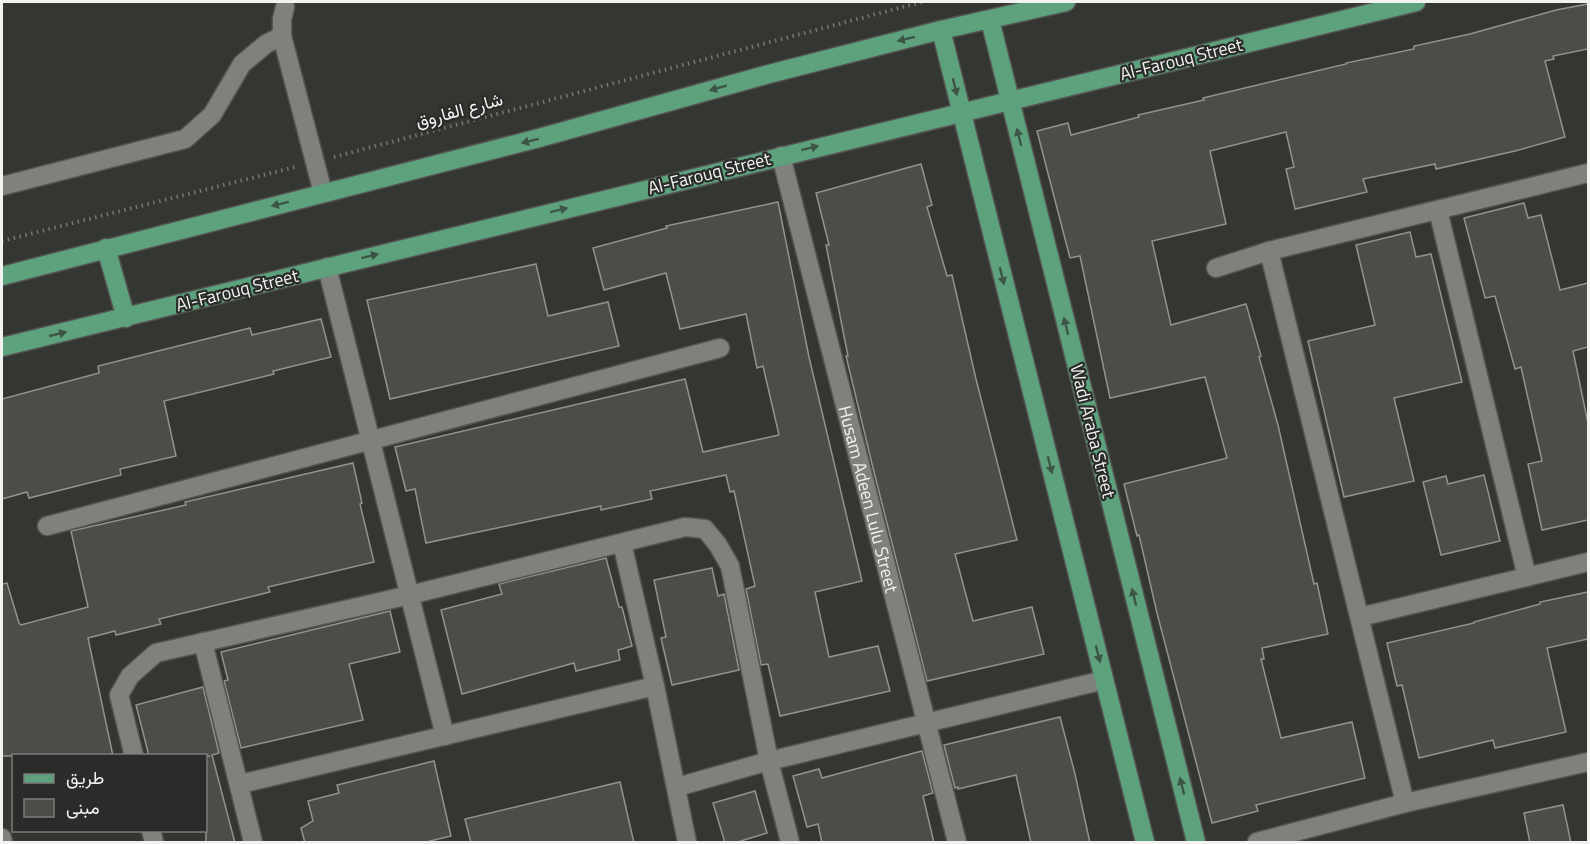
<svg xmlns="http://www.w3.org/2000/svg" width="1590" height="844" font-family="'Titillium Web',Vazirmatn,sans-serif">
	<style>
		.building { fill: #4c4c48; stroke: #93928e; stroke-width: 1.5 }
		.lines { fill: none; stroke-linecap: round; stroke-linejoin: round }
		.minor-casing { stroke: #545552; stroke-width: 21 }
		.major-casing { stroke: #545552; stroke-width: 21 }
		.path { stroke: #757773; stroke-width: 4; stroke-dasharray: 1.5 4.5; stroke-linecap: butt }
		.minor { stroke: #7f817d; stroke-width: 18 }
		.major { stroke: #5da17d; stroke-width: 18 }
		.oneway { fill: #3c5546 }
		.labels { text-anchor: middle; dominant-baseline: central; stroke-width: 4.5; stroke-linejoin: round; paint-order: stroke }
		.street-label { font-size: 18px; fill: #f2f3f0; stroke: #2a2c29 }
	</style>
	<rect width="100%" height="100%" fill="#343632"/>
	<g class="building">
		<path d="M1588,4v45l-35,7 1,3 -9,2 20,76 -50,14 -79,18 -1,-5 -72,15 4,13 -72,17 -9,-40 8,-2 -8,-35 -76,19 16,73 -74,17 19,84 75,-21 15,52 -2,1 19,68 36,159 3,-1 11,51 -66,14 2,11h-3l20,79 71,-16 13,56 -109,27 2,6 -46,12 -55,-210 -18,-78 -2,1 -13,-52 103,-26 -22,-81 -95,21 -30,-142 -10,2 -33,-127 31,-8 3,12 68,-18 -1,-2 66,-15 -1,-2 143,-34v-1l68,-14v-3l56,-12 86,-24z"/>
		<path d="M921,164l11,41 -5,2 20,69 5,-1 24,104 41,161 -62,14 18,67 59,-14 12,47 -117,27 -54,-213 -27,-112h2l-22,-111h3l-13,-52z"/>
		<path d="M778,202l31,155 53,224 -47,11 14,65 49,-11 12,45 -110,25 -12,-52 -7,1 -15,-76 9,-3 -21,-95 -4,1 -4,-17 -76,16 2,8 -51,11v-4l-175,37 -11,-54 -9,2 -11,-44 290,-68 18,73 76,-17 -16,-69 -6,2 -11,-54 -66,15 -14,-56 -62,17 -11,-42 74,-20 -1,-2z"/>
		<path d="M1524,203l4,15 13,-3 19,75 28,-7v64l-15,4 15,72v97l-46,10 -14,-66 14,-3 -21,-94 -6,2 -20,-73 -10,2 -21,-80z"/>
		<path d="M1410,232l6,25 15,-3 31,128 -68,16 20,83 -70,16 -36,-156 67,-16 -19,-80z"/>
		<path d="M536,264l12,52 60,-14 11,44 -229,53 -23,-99z"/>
		<path d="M321,319l10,38 -58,14 1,3 -110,27 12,55 -56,13 1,6 -92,23 -2,-6 -25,7v-100l97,-26 -1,-7 152,-38 2,7z"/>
		<path d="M353,463l9,40 -2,1 14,58 -106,25 2,5 -111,27 2,5 -45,11 -1,-4 -27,7 25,118h-111v-172l5,-1 12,40 2,2 67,-18 -17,-76 115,-26 -1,-3z"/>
		<path d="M1484,475l16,66 -59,14 -18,-73 23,-6 2,8z"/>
		<path d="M606,558l13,49h3l10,39 -14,4 2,10 -44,11 -2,-8 -112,31 -21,-84 61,-16 -3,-10z"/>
		<path d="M712,568l6,28 6,-2 15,76 -67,15 -11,-47 5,-1 -12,-57z"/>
		<path d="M1588,592v47l-41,9 19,84 -71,16 -2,-8 -74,18 -17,-73 -5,1 -10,-43 87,-20v-1l66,-18v-2z"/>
		<path d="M390,611l10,41 -51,12 14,56 -122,28 -17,-67 4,-1 -7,-28z"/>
		<path d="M203,687l16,66 -7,2 23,88h-29v-87h4h-61l-13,-51z"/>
		<path d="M1060,717l15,57 15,69h-59l-15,-68 -58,14v-2l-3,1 -11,-43z"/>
		<path d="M922,751l11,42 -10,3 11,47h-112l-4,-19 -11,3 -14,-51 26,-7 3,9z"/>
		<path d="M434,761l17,75 -29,7h-117l-4,-15 12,-7 -5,-20 31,-8 -2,-8z"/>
		<path d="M620,782l14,61h-163l-6,-24z"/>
		<path d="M755,791l12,42 -33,10h-9l-12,-40z"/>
		<path d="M1563,805l8,38h-41l-6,-30z"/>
	</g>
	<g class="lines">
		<defs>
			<g id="minor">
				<path d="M285,7l-3,12v17l41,157"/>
				<path id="s1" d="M781,156l176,686"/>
				<path d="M2,186l183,-47 27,-24 30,-51 24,-20 16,-8"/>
				<path d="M1438,210l89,367"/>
				<path d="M1269,251l136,552"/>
				<path d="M327,267l118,469"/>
				<path d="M1216,268l53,-17 319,-78"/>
				<path d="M47,526l673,-178"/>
				<path d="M622,543l33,143 32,156"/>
				<path d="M1360,617l228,-55"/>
				<path d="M203,642l50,200"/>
				<path d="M134,756l-15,-61 11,-19 26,-23 254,-58 275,-68 20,2 13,16 12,21 39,195 21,81"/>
				<path d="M240,784l415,-98"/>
				<path d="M677,787l92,-26 335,-81"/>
				<path d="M151,830l3,12"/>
				<path d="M2,838l1,4"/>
				<path d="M1257,842l148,-39 183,-41"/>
			</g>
			<g id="major">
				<path d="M990,20l206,822"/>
				<path d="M941,30l204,812"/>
				<path d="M106,248l20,70"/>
				<path d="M2,276l537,-138 230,-64 172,-44 125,-28"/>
				<path d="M2,347l1414,-345"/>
			</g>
		</defs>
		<use href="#minor" class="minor-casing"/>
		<use href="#major" class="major-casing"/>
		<g class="path">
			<path d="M334,157l588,-155"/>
			<path d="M2,241l293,-74"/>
		</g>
		<use href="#minor" class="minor"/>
		<use href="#major" class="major"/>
	</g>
	<defs><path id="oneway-solid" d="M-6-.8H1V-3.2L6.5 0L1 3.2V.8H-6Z" transform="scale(1.5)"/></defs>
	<g class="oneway">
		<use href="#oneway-solid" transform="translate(906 39) rotate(166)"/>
		<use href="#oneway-solid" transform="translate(955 87) rotate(76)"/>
		<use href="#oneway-solid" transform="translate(718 88) rotate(164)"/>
		<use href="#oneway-solid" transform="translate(1019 137) rotate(-104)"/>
		<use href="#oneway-solid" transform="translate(530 141) rotate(166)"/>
		<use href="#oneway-solid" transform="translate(810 148) rotate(-14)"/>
		<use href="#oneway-solid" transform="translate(280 204) rotate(166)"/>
		<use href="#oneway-solid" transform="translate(559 210) rotate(-14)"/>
		<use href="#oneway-solid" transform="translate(370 256) rotate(-14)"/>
		<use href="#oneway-solid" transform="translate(1002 276) rotate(76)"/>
		<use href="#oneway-solid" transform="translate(1066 326) rotate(-104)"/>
		<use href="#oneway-solid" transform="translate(58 334) rotate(-13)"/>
		<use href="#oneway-solid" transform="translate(1050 465) rotate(76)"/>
		<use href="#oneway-solid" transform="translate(1134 597) rotate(-104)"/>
		<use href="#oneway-solid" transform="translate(1098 654) rotate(76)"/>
		<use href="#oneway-solid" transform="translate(1182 786) rotate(-104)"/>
	</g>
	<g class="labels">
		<g class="street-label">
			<text transform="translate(1181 59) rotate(-14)">Al-Farouq Street</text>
			<text transform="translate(459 110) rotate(-15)">شارع الفاروق</text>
			<text transform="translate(709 173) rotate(-14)">Al-Farouq Street</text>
			<text transform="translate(237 290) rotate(-14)">Al-Farouq Street</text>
			<text transform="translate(1093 431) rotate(76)">Wadi Araba Street</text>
			<text stroke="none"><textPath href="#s1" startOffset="354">Husam Adeen Lulu Street</textPath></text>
		</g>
	</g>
	<rect width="1590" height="844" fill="none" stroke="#f2f3f0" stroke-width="6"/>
	<rect x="12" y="754" width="195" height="78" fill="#2a2c29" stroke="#7a7c79" stroke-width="1.5"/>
	<rect x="24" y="774" width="30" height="9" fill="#5da17d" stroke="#7a7c79" stroke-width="1.5"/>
	<text x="66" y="784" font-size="18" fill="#f2f3f0">طريق</text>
	<rect x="24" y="799" width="30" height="18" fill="#4c4c48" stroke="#7a7c79" stroke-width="1.5"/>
	<text x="66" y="814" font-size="18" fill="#f2f3f0">مبنى</text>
</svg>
